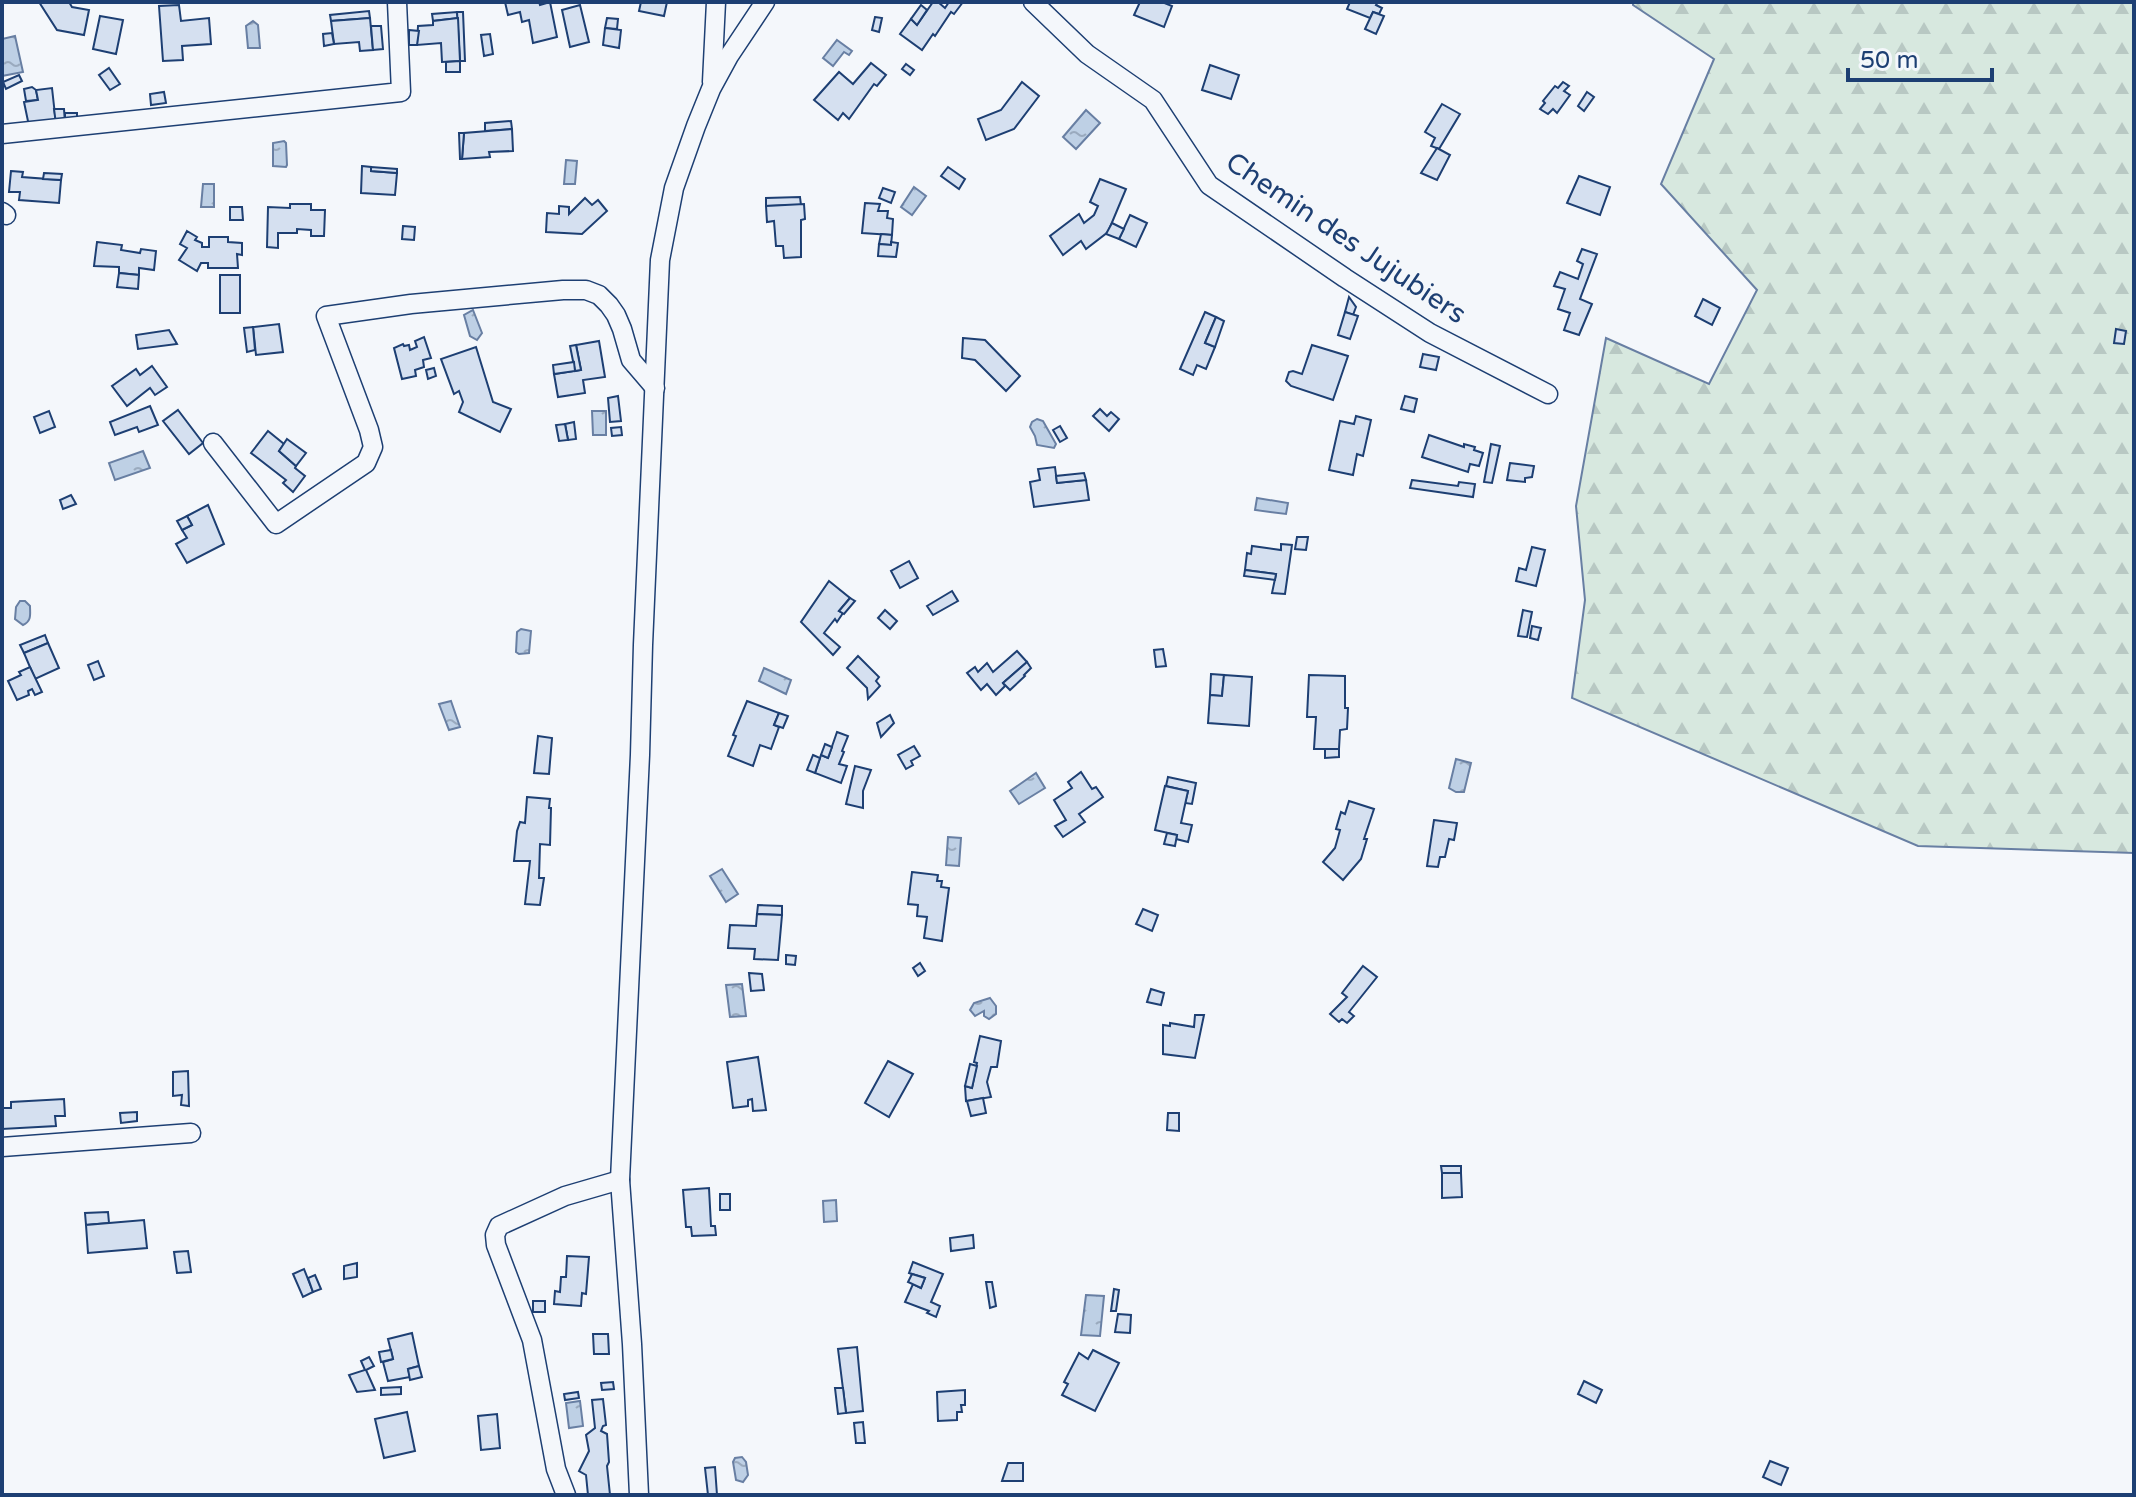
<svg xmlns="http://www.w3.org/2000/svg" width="2136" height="1497" font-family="'Varela Round',sans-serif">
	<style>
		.forest { fill: url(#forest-firs); stroke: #687fa3; stroke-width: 2 }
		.water { fill: url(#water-ripples); stroke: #687fa3; stroke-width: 2 }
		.building { fill: #d5e0f0; stroke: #1d3f73; stroke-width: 2 }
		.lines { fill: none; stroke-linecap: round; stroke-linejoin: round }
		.minor-casing { stroke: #1d3f73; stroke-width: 21 }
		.minor { stroke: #f4f7fb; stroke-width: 18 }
		.labels { text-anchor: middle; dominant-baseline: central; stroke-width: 6; stroke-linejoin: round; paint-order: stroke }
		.street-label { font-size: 28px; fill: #1d3f73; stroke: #f4f7fb }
	</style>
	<defs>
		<pattern id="forest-firs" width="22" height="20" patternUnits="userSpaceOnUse" patternTransform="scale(2)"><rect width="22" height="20" fill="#d7e8df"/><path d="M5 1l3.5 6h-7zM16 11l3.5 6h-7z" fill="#b8c8c3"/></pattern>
		<pattern id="water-ripples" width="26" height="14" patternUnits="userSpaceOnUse" patternTransform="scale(2)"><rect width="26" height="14" fill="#bed0e5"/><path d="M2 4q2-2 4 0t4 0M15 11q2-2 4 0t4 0" fill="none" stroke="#9aaabe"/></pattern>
	</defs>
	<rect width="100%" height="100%" fill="#f4f7fb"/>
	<path class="forest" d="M1633,2h501v851l-216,-7 -346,-148 13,-98 -9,-94 30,-168 103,46 48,-94 -96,-106 53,-125 -81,-54z"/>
	<g class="water">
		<path d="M253,21l5,4 2,23h-12l-2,-22z"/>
		<path d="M15,36l8,36 -21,4v-37z"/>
		<path d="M837,40l15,11 -3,4 -5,-3 -11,14 -10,-8z"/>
		<path d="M1086,110l14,13 -24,26 -13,-12z"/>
		<path d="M284,141l2,2 1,22 -1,2 -13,-1v-23z"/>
		<path d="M566,160l11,1 -2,23h-11z"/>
		<path d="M203,184h11v23h-13z"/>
		<path d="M914,187l12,9 -14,19 -11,-8z"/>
		<path d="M473,310l9,23 -5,7 -7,-4 -6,-21z"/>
		<path d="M592,411h14v24h-13z"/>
		<path d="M1037,419l6,2 13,23 -2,4 -17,-3 -2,-9 -5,-9 2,-5z"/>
		<path d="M143,451l7,17 -35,12 -6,-17z"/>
		<path d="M1257,498l31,5 -2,11 -31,-4z"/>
		<path d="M20,601h5l5,5c0,8 2,15 -7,19l-8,-6 1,-12z"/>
		<path d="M521,629l10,2 -2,22 -10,1 -3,-2 1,-20z"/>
		<path d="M764,668l27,12 -5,14 -27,-13z"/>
		<path d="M451,701l9,26 -11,3 -10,-26z"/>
		<path d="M1456,759l15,4 -7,29h-8l-7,-4z"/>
		<path d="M1036,773l9,15 -26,16 -9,-13z"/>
		<path d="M948,837l13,1 -2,28 -13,-1z"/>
		<path d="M722,869l16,25 -12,8 -16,-26z"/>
		<path d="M742,984l4,32 -16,1 -4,-32z"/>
		<path d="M990,998l6,8v8l-7,5 -5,-3v-5l-9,5 -5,-6 4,-7z"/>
		<path d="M836,1200l1,21 -13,1 -1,-21z"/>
		<path d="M1086,1295l18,1 -4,40 -19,-1z"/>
		<path d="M580,1401l3,25 -14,2 -3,-25z"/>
		<path d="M742,1457l4,5 2,13 -5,7 -7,-2 -3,-18 2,-4z"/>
	</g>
	<g class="building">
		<path d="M39,2h30l3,5 17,3 -5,25 -27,-5z"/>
		<path d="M505,2h34l1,3 10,-3 7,35 -24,6 -4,-23 -7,2 -2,-10 -12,3z"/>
		<path d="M641,2h26l-3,14 -25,-5z"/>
		<path d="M933,2h5l7,6 4,-6h14l-9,12 -3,-2 -16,24 -2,-2 -11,16 -22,-16 11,-15 6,6z"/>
		<path d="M1140,2h22l10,4 -8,21 -30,-12z"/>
		<path d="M1350,2h28l-2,3 6,3 -3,6 -6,-2 -3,6 -23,-9z"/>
		<path d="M179,5l2,16 28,-3 2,26 -29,2 1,14 -20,1 -4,-55z"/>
		<path d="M580,5l9,37 -19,5 -8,-37z"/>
		<path d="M921,5l6,5 -10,15 -6,-6z"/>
		<path d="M369,11l1,7 -39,3 -1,-6z"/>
		<path d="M457,12l1,6 -25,3 -1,-7z"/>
		<path d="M457,12h6l2,49h-5z"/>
		<path d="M1373,12l11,4 -8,18 -11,-5z"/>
		<path d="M100,16l23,4 -7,34 -23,-5z"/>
		<path d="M875,17l7,1 -3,14 -7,-2z"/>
		<path d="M370,18l3,32 -13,1 -1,-9 -25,2 -3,-23z"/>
		<path d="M458,18l2,43 -18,1 -1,-19 -24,2 1,-19 15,-1v-4z"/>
		<path d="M607,18l11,1 -1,10 -12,-1z"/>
		<path d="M371,26h10l2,23 -10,1z"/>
		<path d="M605,28l16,2 -2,18 -16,-3z"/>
		<path d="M409,30l10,1 -2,14h-8z"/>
		<path d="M332,33l2,11 -10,2 -1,-12z"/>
		<path d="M490,34l3,20 -9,2 -3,-21z"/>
		<path d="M460,61v11h-14v-10z"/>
		<path d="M871,63l15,12 -9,11 -3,-2 -25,35 -6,-6 -5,7 -24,-20 25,-28 14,12z"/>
		<path d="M906,64l8,6 -4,5 -8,-6z"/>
		<path d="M1210,65l29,10 -8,24 -29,-9z"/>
		<path d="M109,68l11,16 -10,6 -11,-15z"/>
		<path d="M19,75l3,6 -16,8 -3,-7z"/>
		<path d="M1022,82l17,14 -25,33 -28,11 -8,-21 23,-9z"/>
		<path d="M1563,82l6,4 -5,5 6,4 -13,18 -4,-4 -5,5 -8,-5 5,-6 -2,-2 12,-15 3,2z"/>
		<path d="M32,87l4,3 2,10 -12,1 -2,-12z"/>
		<path d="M52,88l4,36 -27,2 -5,-24 14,-2 -2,-10z"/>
		<path d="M164,92l2,11 -15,2 -1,-11z"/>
		<path d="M1587,92l7,5 -10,14 -6,-5z"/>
		<path d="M1442,104l18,10 -21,35 -8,-3 4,-8 -10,-6z"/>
		<path d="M54,109h10l1,14 -9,1z"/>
		<path d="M65,113h12v9l-12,1z"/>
		<path d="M511,121l1,8 -27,2v-8z"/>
		<path d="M512,129l1,22 -24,1 1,5 -28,2 2,-26z"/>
		<path d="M459,133h5l-2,26h-2z"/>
		<path d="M1437,148l13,7 -13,25 -16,-7z"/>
		<path d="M362,166l9,1v4l26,2 -2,22 -34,-2z"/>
		<path d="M371,167l26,2v4l-26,-2z"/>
		<path d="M948,167l17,12 -6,10 -18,-13z"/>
		<path d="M11,171l12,1 -1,5 39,3 -2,23 -40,-3 1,-8h-11z"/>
		<path d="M44,173l18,1 -1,6 -18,-1z"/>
		<path d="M1579,176l31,11 -10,28 -33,-12z"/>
		<path d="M1100,179l26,10 -18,43 -22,17 -5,-8 -18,14 -13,-19 29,-22 5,9 10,-8 4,-9 -8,-4z"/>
		<path d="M883,188l12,4 -4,11 -12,-5z"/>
		<path d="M800,197l1,8 -35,1v-8z"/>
		<path d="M585,198l7,7 6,-5 9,11 -25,23 -36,-2 1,-19 12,1v-8l10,1v7z"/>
		<path d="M865,203l15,1 -2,7h10l-1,7 6,1 -1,16 -30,-2z"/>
		<path d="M290,204h21v6h14l-1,26h-13v-6l-14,-1v4h-19v15l-11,-1 1,-40 22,1z"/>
		<path d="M804,204l1,15 -4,1v37l-17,1 -1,-12h-7l-2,-25 -7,1 -1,-16z"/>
		<path d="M230,207h12l1,13h-13z"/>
		<path d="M1130,215l17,8 -11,24 -17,-8z"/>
		<path d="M1112,223l12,6 -5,10 -13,-5z"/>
		<path d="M403,226l12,1 -1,13 -12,-1z"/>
		<path d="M187,231l10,6 -2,3 7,3v4h7v-10h19v5l14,1v12l-5,-1 1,14h-30v-5h-7l-4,8 -18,-11 8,-12 -7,-4z"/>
		<path d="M881,234l11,1 -1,10 -12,-1z"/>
		<path d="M97,242l25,3 -1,5 19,3 1,-4 15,2 -2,19 -15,-2v7l-20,-2v-6l-25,-1z"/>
		<path d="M891,242l7,1 -2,14 -18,-1 1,-12 12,1z"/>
		<path d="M1582,249l15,5 -17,45 12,5 -13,31 -15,-5 6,-17 -12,-4 7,-20 -11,-3 6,-14 18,7 5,-15 -6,-3z"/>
		<path d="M119,273l20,2 -1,14 -21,-2z"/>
		<rect x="220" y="275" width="20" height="38"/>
		<path d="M1349,297l7,10 -3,8 -8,-3z"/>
		<path d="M1703,299l17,9 -8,17 -17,-9z"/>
		<path d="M1205,312l11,5 -11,26 10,4 -9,22 -9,-4 -4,10 -13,-6z"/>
		<path d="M1345,312l13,4 -8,23 -12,-4z"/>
		<path d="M1216,317l8,4 -9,26 -10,-4z"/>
		<path d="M279,324l4,28 -27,3 -3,-28z"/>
		<path d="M253,327l2,23 -8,2 -3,-24z"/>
		<path d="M2116,329l10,2 -2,13 -10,-1z"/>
		<path d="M169,330l8,14 -39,5 -2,-14z"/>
		<path d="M424,337l7,21 -8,2 1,7 -9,3 1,6 -14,3 -8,-31 9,-4 1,2 5,-1 1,5 7,-3 -2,-6z"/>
		<path d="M963,338l22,2 35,36 -14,15 -31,-31 -13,-2z"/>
		<path d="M599,341l6,36 -22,3 2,13 -27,4 -4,-23 27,-4 -5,-25z"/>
		<path d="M576,345l5,25 -6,1 -5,-25z"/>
		<path d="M1312,345l36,11 -15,44 -42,-14 -5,-5 3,-9 4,-1 9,3z"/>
		<path d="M476,347l17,55 18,7 -11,23 -41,-20 4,-10 -4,-11 -5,3 -13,-35z"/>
		<path d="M1423,354l16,3 -3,13 -16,-3z"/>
		<path d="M574,362l1,9 -21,3 -1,-9z"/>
		<path d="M152,366l15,21 -12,8 -5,-7 -23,18 -15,-20 24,-17 4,6z"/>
		<path d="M434,368l2,8 -8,3 -2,-9z"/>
		<path d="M618,396l3,25 -11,1 -2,-24z"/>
		<path d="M1405,396l12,3 -3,13 -13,-3z"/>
		<path d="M150,406l8,19 -19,7 -2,-5 -22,8 -5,-13z"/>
		<path d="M1100,409l7,7 4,-4 8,7 -10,12 -16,-15z"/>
		<path d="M178,410l25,33 -14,11 -26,-33z"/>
		<path d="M49,411l6,16 -15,6 -6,-16z"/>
		<path d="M1356,416l15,4 -8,36 -6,-2 -4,21 -24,-5 11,-49 14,3z"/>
		<path d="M574,422l2,17 -8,1 -3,-16z"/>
		<path d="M565,424l3,16 -9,1 -3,-16z"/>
		<path d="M1060,426l7,12 -7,4 -7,-12z"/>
		<path d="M621,427l1,8 -10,1 -1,-8z"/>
		<path d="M268,431l16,13 -5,7 17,15 -1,2 10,8 -12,16 -10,-9 3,-3 -35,-27z"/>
		<path d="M1429,435l35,12v-3l11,3 -1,3 9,3 -4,13 -9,-2 -2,8 -46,-15z"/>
		<path d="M287,439l19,14 -10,13 -17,-15z"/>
		<path d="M1491,444l9,2 -8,37 -8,-1z"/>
		<path d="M1510,463l24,3 -2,11 -7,1v4l-18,-2z"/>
		<path d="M1055,467l2,16 29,-3 3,20 -55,7 -4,-25 10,-2 -2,-11z"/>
		<path d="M1084,473l2,7 -29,3 -1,-7z"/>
		<path d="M1412,480l46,6 1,-4 16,2 -2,13 -63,-9z"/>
		<path d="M71,495l5,9 -13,5 -3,-9z"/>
		<path d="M208,505l16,39 -37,19 -11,-19 11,-6 -5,-8 10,-5 -5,-9z"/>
		<path d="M187,516l5,9 -10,5 -5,-9z"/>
		<path d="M1297,537h11l-2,13 -11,-1z"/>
		<path d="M1281,544l11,1 -7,49 -13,-1 4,-19 -31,-4 2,-17 4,1 1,-8 29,4z"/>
		<path d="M1532,547l13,3 -9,36 -20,-5 3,-13 7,2z"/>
		<path d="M909,561l9,17 -18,10 -9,-17z"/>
		<path d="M1245,570l31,4 -1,6 -31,-4z"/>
		<path d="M829,581l21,17 -11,13 4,2 -6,9 -2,-3 -11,14 16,14 -7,8 -32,-33z"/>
		<path d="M952,591l6,10 -25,14 -6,-9z"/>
		<path d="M850,598l5,3 -11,13 -5,-3z"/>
		<path d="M885,610l12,11 -7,8 -12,-11z"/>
		<path d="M1523,610l9,2 -5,25 -9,-1z"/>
		<path d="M1532,626l9,2 -3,12 -8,-2z"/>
		<path d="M45,635l3,8 -24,10 -4,-8z"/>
		<path d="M48,643l11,25 -24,11 -11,-26z"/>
		<path d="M1163,649l3,17 -10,1 -2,-17z"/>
		<path d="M1017,651l10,11 -24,21 2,3 -9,9 -9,-11 -6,6 -14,-17 8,-6 3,5 9,-9 6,9z"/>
		<path d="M858,656l21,21 -3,4 4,5 -12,13 -1,-11 -20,-20z"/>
		<path d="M98,661l6,15 -10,4 -6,-15z"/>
		<path d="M1027,662l4,6 -7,7 1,1 -15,14 -7,-7z"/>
		<path d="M30,667l12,25 -7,3 -3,-6 -4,2 1,4 -12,5 -9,-19 13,-6 -2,-3z"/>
		<path d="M1211,674l13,1 -2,21 -12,-1z"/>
		<path d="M1224,675l28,2 -3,49 -41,-3 2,-28 12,1z"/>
		<path d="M1309,675l36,1v32h3l-1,21 -7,1 -1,19h-25l2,-32h-9z"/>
		<path d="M747,701l32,12 -5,12 5,2 -8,22 -11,-4 -7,21 -25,-10 8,-20 -3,-1z"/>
		<path d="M779,713l9,3 -5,12 -9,-3z"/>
		<path d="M890,715l4,8 -13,14 -4,-14z"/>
		<path d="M837,732l11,4 -6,15 2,1 -5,12 8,2 -6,17 -26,-10 6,-18 7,3z"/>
		<path d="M538,736l14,2 -3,36 -15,-1z"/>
		<path d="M825,744l7,3 -4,11 -7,-3z"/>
		<path d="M914,746l6,10 -9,5 2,4 -7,4 -8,-14z"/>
		<path d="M1325,749h14v8l-14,1z"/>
		<path d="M813,755l7,3 -5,15 -8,-3z"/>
		<path d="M855,766l16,4 -8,21v17l-17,-4z"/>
		<path d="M1081,772l11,17 4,-2 7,10 -24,17 6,8 -22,15 -8,-11 11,-6 -12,-20 18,-12 -4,-6z"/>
		<path d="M1168,777l28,6 -4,21 -7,-1 3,-12 -22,-5z"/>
		<path d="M1165,786l23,5 -7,32 11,2 -4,17 -12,-3 1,-4 -22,-5z"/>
		<path d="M527,797l23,2 -1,9h2l-1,37 -10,-1 -1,34h5l-4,27 -15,-1 5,-43h-16l3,-30 3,-9 5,1z"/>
		<path d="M1349,801l25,8 -10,30h3l-6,20 -18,21 -20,-18 12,-14 5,-18 -4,-1 5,-17 4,2z"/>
		<path d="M1434,820l23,3 -3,17 -5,-1 -4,18h-5l-2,10 -11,-1z"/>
		<path d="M1167,833l10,2 -2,11 -11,-2z"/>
		<path d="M912,872l26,3 -1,6h5l-1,6 8,1 -7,53 -18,-3 3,-21 -10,-1 1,-11 -10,-1z"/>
		<path d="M758,905l24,1v9l-25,-1z"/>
		<path d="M1143,909l15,6 -6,16 -16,-7z"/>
		<path d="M757,914l25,1 -4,45 -24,-1 1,-10 -27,-1 2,-23 26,1z"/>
		<path d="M786,955l10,1 -1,9 -9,-1z"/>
		<path d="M920,963l5,8 -7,5 -5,-8z"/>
		<path d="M1363,966l14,11 -28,35 5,4 -7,7 -5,-4 -3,3 -9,-8 17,-17 -5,-4z"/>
		<path d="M749,973l13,1 2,16 -13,1z"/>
		<path d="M1151,989l13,4 -3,12 -14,-3z"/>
		<path d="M1195,1015h9l-9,43 -32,-4v-29l7,1v-3l24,4z"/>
		<path d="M980,1036l21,5 -4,26h-6l-4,15 4,15 -25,4 -1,-15 7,2 5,-25 -3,-1z"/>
		<path d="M758,1057l8,53 -13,1 -1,-12 -4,1v6l-15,2 -6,-46z"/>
		<path d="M888,1061l25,13 -24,43 -24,-14z"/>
		<path d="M970,1064l7,2 -5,22 -7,-2z"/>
		<path d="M188,1071l1,35 -8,-1 1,-10 -9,1v-24z"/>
		<path d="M983,1098l3,15 -15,3 -4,-15z"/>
		<path d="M64,1099l1,17h-10l1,10 -54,3v-21h9v-6z"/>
		<path d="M137,1112v9l-16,2 -1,-10z"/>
		<path d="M1168,1113h11v18l-12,-1z"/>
		<path d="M1441,1166h20v7h-19z"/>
		<path d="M1442,1173h19l1,24 -20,1z"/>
		<path d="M709,1188l2,38h4l1,9 -24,1 -1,-9h-5l-3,-37z"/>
		<rect x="720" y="1194" width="10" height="16"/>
		<path d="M108,1212l1,11 -23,2 -1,-12z"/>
		<path d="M144,1220l3,28 -59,5 -2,-28z"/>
		<path d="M973,1235l1,13 -23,3 -1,-13z"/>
		<path d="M188,1251l3,21 -14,1 -3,-21z"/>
		<path d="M567,1256l22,1 -3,37 -4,-1 -1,13 -27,-2 1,-13 5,1 1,-15h5z"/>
		<path d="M913,1262l30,12 -12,28 9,4 -4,11 -9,-4 2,-2 -24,-9 8,-18 8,4 4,-10 -16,-5z"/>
		<path d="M357,1263v14l-13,2v-13z"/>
		<path d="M304,1269l9,23 -10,5 -10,-23z"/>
		<path d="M912,1274l13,4 -4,10 -13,-6z"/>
		<path d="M315,1275l6,14 -8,3 -5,-14z"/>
		<path d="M986,1282h6l4,24 -6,2z"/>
		<path d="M1114,1289l5,1 -3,21h-5z"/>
		<rect x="533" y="1301" width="12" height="11"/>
		<path d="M1118,1314l13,1 -1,18 -15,-1z"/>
		<path d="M412,1333l7,33 -11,3 2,8 -22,4 -5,-19 10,-3 -5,-20z"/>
		<path d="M593,1334h15l1,20h-15z"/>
		<path d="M857,1347l6,64 -17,2 -8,-64z"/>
		<path d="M391,1350l2,9 -12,3 -2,-10z"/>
		<path d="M1093,1350l26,13 -24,48 -33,-16 6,-11 -4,-2 15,-29 9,6z"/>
		<path d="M369,1357l5,9 -8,4 9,20 -18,2 -8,-17 16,-5 -4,-9z"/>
		<path d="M419,1366l3,11 -12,3 -2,-11z"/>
		<path d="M1584,1381l18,9 -6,13 -18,-9z"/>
		<path d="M613,1382l1,7 -12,1 -1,-7z"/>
		<path d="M401,1387v7l-20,1v-7z"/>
		<path d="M835,1388h8l3,25 -8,1z"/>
		<path d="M965,1390v15h-4l1,7h-5v8l-19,1 -1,-29z"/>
		<path d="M578,1392l1,6 -14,2 -1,-6z"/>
		<path d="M603,1399l3,26 -3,1 -2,5 6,3 2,28 -2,4 3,29h-22l-2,-20 -7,-4 10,-20 -3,-16 9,-7 -3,-28z"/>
		<path d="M407,1412l8,39 -31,7 -9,-39z"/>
		<path d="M497,1414l3,34 -19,2 -3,-34z"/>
		<path d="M863,1422l2,21h-9l-2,-20z"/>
		<path d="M1770,1461l18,7 -7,17 -18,-8z"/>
		<path d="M1008,1463h15v18h-21z"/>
		<path d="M715,1467l2,28h-9l-3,-27z"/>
	</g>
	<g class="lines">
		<defs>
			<g id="minor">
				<path d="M1033,2l54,52 66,46 56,85 136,93 85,55 118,61"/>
				<path d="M712,82l4,-80"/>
				<path d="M2,134l399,-42 -4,-90"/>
				<path d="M2,212l4,3"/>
				<path d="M213,443l63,81 90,-61 7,-16 -4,-17 -43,-114 85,-12 152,-14h23l13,5 10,10 7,10 6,14 9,31 24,28"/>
				<path d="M2,1147l189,-14"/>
				<path d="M566,1495l-10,-26 -24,-129 -36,-95 -1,-10 4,-9 66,-30 55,-16"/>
				<path d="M639,1495l-7,-151 -12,-164 20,-425 3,-110 17,-385 14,-72 22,-62 15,-37 18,-33 36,-54"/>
			</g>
		</defs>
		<use href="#minor" class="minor-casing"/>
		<use href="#minor" class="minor"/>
	</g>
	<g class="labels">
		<g class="street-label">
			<text transform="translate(1346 238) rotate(34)">Chemin des Jujubiers</text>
		</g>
	</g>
	<rect width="2136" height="1497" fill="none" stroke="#1d3f73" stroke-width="8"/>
	<path d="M1848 68v12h144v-12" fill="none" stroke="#1d3f73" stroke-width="4"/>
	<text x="1860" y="68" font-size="24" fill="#1d3f73" stroke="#f4f7fb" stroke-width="6" paint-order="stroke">50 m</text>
</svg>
